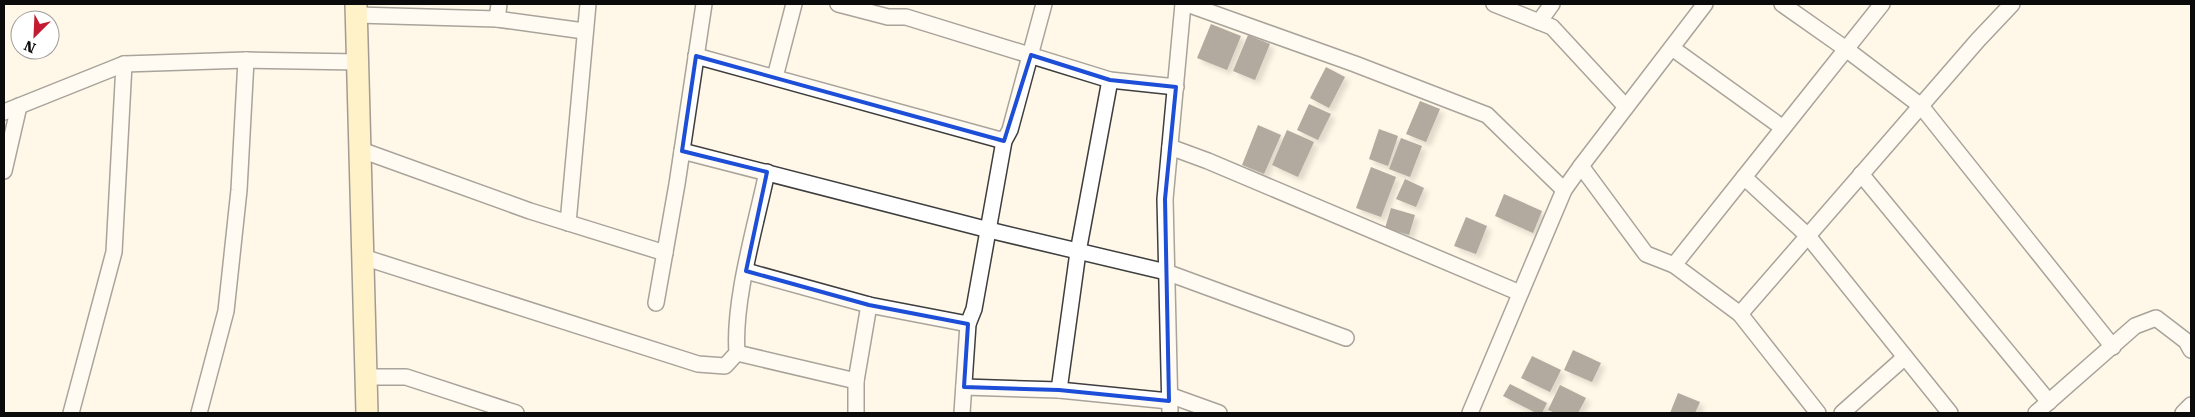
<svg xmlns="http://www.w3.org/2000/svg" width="2195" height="417" font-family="'Roboto Serif',serif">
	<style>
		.building { fill: #544a46; filter: url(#shadow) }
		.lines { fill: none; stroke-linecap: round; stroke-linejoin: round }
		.street-casing { stroke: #3e3e3e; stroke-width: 18 }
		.secondary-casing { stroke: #2d2d2d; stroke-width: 24 }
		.street { stroke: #fff; stroke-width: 15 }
		.secondary { stroke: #ffeca3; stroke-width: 21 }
		.marked { fill: none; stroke: #1d4ed8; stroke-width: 4; stroke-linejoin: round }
	</style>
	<defs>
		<filter id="shadow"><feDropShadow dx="4.5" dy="4.5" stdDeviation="2.5" flood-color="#0004"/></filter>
	</defs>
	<rect width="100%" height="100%" fill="#fff8e8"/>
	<g class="building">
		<path d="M1211,24l30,12 -14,34 -30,-12z"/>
		<path d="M1248,35l22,9 -15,36 -22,-9z"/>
		<path d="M1326,67l19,10 -16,31 -19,-10z"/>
		<path d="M1420,101l20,8 -14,33 -20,-8z"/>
		<path d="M1309,104l22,10 -13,26 -21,-10z"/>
		<path d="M1258,125l23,10 -17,39 -22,-9z"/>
		<path d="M1379,129l19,7 -10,30 -19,-7z"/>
		<path d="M1287,130l27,12 -16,35 -26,-12z"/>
		<path d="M1401,138l21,8 -12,31 -21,-8z"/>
		<path d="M1371,167l25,10 -15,40 -25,-9z"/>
		<path d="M1405,179l19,9 -8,19 -20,-8z"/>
		<path d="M1504,194l38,17 -9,22 -38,-17z"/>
		<path d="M1391,208l24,7 -6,20 -24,-7z"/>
		<path d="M1466,217l21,9 -11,28 -22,-8z"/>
		<path d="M1573,350l28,13 -9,19 -28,-12z"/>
		<path d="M1532,356l29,14 -11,22 -29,-14z"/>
		<path d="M1510,384l37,19 -5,10h-6l-33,-17z"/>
		<path d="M1560,385l26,13 -8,15h-23l-7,-3z"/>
		<path d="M1678,393l22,9 -5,11h-25z"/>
	</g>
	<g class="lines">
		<defs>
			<g id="street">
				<path d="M838,4l50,13h18l204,63 66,7"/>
				<path d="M1187,4l168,60 132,51 77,75"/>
				<path d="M1494,4l58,23 74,80"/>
				<path d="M1782,4l64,45 75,57 192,241"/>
				<path d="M357,15l140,4 87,12"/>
				<path d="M497,19l2,-15"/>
				<path d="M1539,22l13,-18"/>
				<path d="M1672,48l111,80"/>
				<path d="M696,56l308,85"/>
				<path d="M775,77l19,-73"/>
				<path d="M4,112l120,-48 122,-4 112,2"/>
				<path d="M1170,147l38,14 312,132"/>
				<path d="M361,150l169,61 135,42"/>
				<path d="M682,151l307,79 177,42 180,66"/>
				<path d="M1581,166l65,88 28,11"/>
				<path d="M4,171l15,-65"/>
				<path d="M1861,174l188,228"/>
				<path d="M1744,177l64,59 142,177"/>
				<path d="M568,223l20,-219"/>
				<path d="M363,257l335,107 27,2 12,-13c-4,-53 19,-128 30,-181"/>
				<path d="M746,271l123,34 99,19"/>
				<path d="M656,303l21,-119 27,-180"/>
				<path d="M1740,314l-66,-49 208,-261"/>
				<path d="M737,353l119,28"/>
				<path d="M366,377h40l110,36"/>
				<path d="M964,387l95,3 110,11"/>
				<path d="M1059,390l19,-138 32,-172"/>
				<path d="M1169,395l50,18"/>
				<path d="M71,413l43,-161 10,-188"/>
				<path d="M199,413l27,-102 13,-121 7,-130"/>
				<path d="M856,413v-32l13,-76"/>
				<path d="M962,413l6,-89 6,-15 30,-168 6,-11 34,-126"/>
				<path d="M1170,413l-5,-214 18,-195"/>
				<path d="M1470,413l94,-223 17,-24 124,-162"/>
				<path d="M1818,413l-78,-99 238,-274 34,-36"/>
				<path d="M1842,413l63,-56"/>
				<path d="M2036,413l99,-87 21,-8 30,23 5,9"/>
				<path d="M2183,413l8,-8"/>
			</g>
			<path id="secondary" d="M356,4l11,409"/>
		</defs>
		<use href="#street" class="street-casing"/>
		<use href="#secondary" class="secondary-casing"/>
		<use href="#street" class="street"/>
		<use href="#secondary" class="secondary"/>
	</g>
	<path d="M0 0H2195V417H0ZM1031,55l79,25 66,7 -11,112 4,202 -110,-11 -95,-3 4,-63 -99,-19 -123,-34 21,-99 -85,-21 14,-95 308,85z" fill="#fff8e8" fill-opacity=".55" fill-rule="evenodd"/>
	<path class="marked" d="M1031,55l79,25 66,7 -11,112 4,202 -110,-11 -95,-3 4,-63 -99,-19 -123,-34 21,-99 -85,-21 14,-95 308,85z"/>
	<rect width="2195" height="417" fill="none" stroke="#0b0b0b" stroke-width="10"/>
	<g transform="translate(35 35) rotate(204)"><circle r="24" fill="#ffffff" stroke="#9d9d9d"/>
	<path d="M0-4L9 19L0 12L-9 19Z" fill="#c41a32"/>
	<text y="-8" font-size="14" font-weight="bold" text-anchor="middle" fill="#0b0b0b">N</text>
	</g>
</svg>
